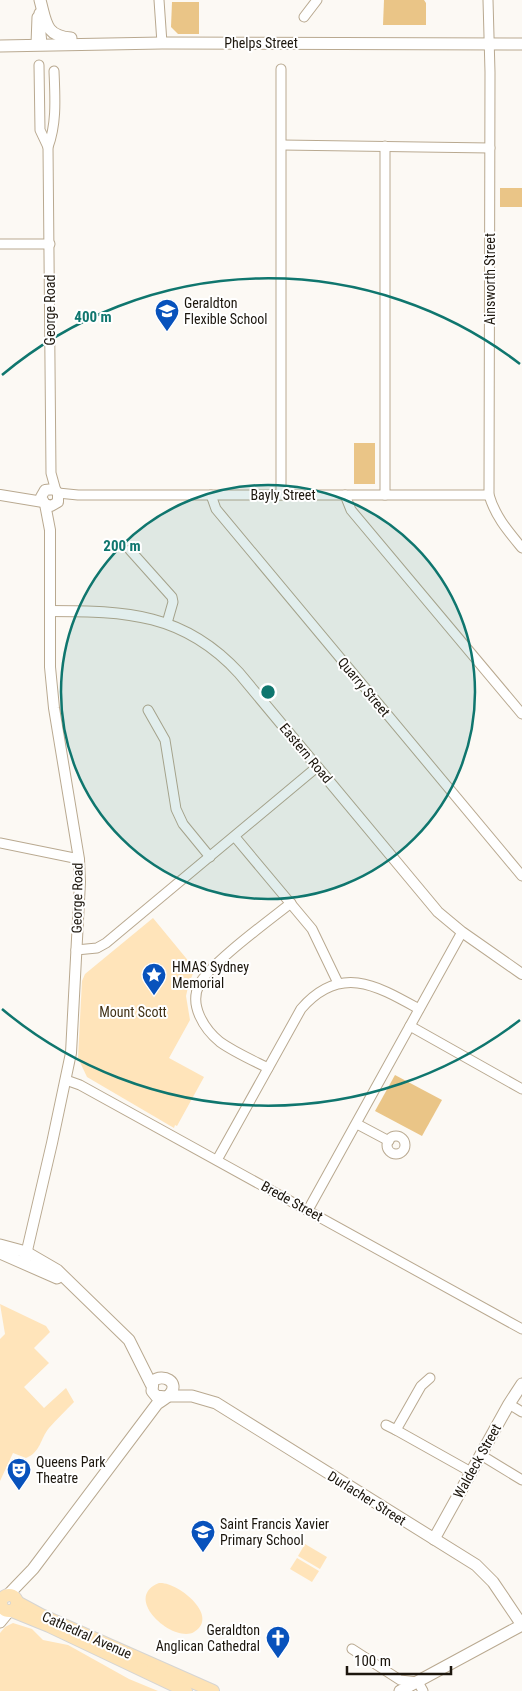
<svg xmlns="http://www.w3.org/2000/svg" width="522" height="1691" font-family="'Roboto Condensed',sans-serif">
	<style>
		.green { fill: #ffe4ba }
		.water { fill: #eac587 }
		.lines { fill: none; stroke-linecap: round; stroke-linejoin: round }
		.minor-casing { stroke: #b9a990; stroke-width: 11 }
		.tertiary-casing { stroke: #b9a990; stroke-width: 12 }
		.secondary-casing { stroke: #b9a990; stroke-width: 13 }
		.primary-casing { stroke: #d6d5d3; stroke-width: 14 }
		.minor { stroke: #fff; stroke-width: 9 }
		.tertiary { stroke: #fff; stroke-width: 10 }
		.secondary { stroke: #fff; stroke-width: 11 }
		.primary { stroke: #fee3b5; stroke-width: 12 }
		.ring { fill: none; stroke: #0f766e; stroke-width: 2.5 }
		.labels { text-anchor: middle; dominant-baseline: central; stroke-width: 4; stroke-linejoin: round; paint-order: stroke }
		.street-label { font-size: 14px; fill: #1c160d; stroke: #fff }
		.poi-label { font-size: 14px; fill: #1c160d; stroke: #fff; text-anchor: start }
		.park-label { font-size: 14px; fill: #423217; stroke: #fff }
		.centre { fill: #0f766e; stroke: #fff; stroke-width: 2.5 }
		.ring-label { font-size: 15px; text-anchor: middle; font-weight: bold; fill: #0f766e; stroke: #fff; stroke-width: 4; stroke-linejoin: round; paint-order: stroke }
	</style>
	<rect width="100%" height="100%" fill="#fcf9f4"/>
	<g class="green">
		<path d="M153,918l42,51 -6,14 -3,13 4,24 -21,38 35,19 -27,49 -2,-1 -1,3 -87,-51 -9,-19 4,-77 3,-7z"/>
		<path d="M0,1304l46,22 4,6 -16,16 15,15 -25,24 20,21 22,-20 8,14c-8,8 -17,17 -25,26 -9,11 -8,24 -23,30l-13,-5 -13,28v-142l5,-5z"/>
		<path d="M305,1544l22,13 -7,12 -22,-13z"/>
		<path d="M297,1558l22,13 -7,11 -22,-13z"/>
		<path d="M159,1583c18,-2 62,33 35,49 -20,12 -73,-34 -35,-49z"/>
		<path d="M13,1623l19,6 11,11 25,5 61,34 29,12h-158v-58l5,-6z"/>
	</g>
	<g class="water">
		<path d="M384,0h40l2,3v22h-43z"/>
		<path d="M172,2h27v32h-21l-7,-7z"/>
		<rect x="500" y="188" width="22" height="19"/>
		<rect x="354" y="443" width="21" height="41"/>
		<path d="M395,1075l47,25 -20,36 -47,-25z"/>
	</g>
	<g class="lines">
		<defs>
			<g id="minor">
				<path d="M159,0l3,43"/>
				<path d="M488,0l2,72 -1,423c6,21 19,36 33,53"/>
				<path d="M39,13l3,31"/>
				<path d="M304,17l13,-17"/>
				<path d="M36,44l1,-27"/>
				<path d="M39,65l1,65 8,17"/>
				<path d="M281,69v426"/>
				<path d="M54,71c1,26 3,52 -6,76l3,326 5,18"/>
				<path d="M282,145l208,3"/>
				<path d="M0,244h50"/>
				<path d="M58,493l20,2h411"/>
				<path d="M211,495l5,14 306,367"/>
				<path d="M345,495l6,15 171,204"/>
				<path d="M385,495v-349"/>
				<path d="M130,550l42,47 1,5 -6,21"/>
				<path d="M148,710l17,30 11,69 7,15 27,33"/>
				<path d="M235,837l77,92 26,54"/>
				<path d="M0,843l79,16"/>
				<path d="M76,950l21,-2 9,-5 211,-176"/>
				<path d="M410,1026l112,63"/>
				<path d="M268,1068c-16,-8 -34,-16 -48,-26 -16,-13 -31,-37 -21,-57 9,-20 72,-66 92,-82"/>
				<path d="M66,1080l14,5 442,244"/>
				<path d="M357,1124l32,17"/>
				<circle cx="396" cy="1145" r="9"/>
				<path d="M217,1160l84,-151c39,-45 75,-24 118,0"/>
				<path d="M308,1210l154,-278"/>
				<path d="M430,1378l-9,8 -25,44 75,42"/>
				<path d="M509,1404l13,8"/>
				<path d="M386,1425l10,5"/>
				<path d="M481,1455l41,25"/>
				<path d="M352,1649l48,31 18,2 5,9"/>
			</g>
			<g id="tertiary">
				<path d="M0,495l43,7"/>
				<path d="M50,611c76,0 134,2 189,62l199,239 24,20 60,42"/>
				<path d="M25,1259l27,-116 19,-90 9,-171 -1,-23 -25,-151 -4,-41v-137l-5,-26 -4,-7 4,-7 9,-1 4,4v9l-7,4 -6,-2"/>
			</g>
			<g id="secondary">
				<path d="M40,0c6,22 5,36 31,38"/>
				<path d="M0,46l162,-3 360,1"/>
				<path d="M0,1245l26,7 31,18 72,70 22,44"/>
				<path d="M0,1253l57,25"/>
				<path d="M168,1396h24l24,7 260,162 17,17 29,43 -122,66"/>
				<path d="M434,1539l75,-135 13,-20"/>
				<path d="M7,1596l26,-27 124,-165c4,-3 10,-6 13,-10 10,-12 -7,-21 -17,-13l-1,10 4,5 9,1"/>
				<path d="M0,1610l2,-3"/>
				<path d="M0,1622l9,-11"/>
			</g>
			<g id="primary">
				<circle cx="9" cy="1603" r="8"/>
				<path d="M17,1602l24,13 172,76"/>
				<path d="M12,1611l37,15 137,65"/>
			</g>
		</defs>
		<use href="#minor" class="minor-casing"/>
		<use href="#tertiary" class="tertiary-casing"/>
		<use href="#secondary" class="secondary-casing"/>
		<use href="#primary" class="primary-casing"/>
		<use href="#minor" class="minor"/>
		<use href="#tertiary" class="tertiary"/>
		<use href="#secondary" class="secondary"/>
		<use href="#primary" class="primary"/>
	</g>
	<circle cx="268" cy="692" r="207" fill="#0f766e" fill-opacity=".12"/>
	<g class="ring">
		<circle cx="268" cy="692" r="207"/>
		<path d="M520 1020A414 414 0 0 1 2 1009M2 375A414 414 0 0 1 520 364"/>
	</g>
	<defs>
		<symbol id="school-pin" viewBox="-11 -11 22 30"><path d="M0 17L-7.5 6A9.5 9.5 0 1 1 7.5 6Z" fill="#0852bc" stroke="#fff"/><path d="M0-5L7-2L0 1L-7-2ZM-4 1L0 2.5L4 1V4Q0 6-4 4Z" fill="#fff"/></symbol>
		<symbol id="sight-pin" viewBox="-11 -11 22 30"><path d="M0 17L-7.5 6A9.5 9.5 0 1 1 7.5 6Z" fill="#0852bc" stroke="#fff"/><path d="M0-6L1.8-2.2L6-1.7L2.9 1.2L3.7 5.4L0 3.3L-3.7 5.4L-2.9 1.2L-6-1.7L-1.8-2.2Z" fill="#fff"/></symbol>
		<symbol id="theatre-pin" viewBox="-11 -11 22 30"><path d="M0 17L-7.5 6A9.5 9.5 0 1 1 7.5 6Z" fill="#0852bc" stroke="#fff"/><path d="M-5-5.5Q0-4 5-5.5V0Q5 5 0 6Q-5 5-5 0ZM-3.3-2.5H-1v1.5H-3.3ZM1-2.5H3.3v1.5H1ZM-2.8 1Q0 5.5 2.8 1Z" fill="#fff"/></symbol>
		<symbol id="church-pin" viewBox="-11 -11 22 30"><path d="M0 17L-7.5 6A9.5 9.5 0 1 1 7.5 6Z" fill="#0852bc" stroke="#fff"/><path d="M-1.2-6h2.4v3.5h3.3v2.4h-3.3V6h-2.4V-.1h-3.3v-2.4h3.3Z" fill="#fff"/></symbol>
	</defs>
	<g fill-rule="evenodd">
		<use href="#school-pin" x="153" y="297" width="28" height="38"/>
		<use href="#sight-pin" x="140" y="961" width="28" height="38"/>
		<use href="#theatre-pin" x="5" y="1456" width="28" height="38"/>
		<use href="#school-pin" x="189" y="1518" width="28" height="38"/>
		<use href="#church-pin" x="264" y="1624" width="28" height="38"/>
	</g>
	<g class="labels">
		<g class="street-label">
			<text x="261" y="43">Phelps Street</text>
			<text transform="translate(490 279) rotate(-90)">Ainsworth Street</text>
			<text transform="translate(50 310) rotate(-90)">George Road</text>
			<text x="283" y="495">Bayly Street</text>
			<text transform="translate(364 687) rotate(50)">Quarry Street</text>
			<text transform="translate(306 753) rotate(50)">Eastern Road</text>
			<text transform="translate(77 898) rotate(-89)">George Road</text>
			<text transform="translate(292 1201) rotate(29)">Brede Street</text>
			<text transform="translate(477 1461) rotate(-61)">Waldeck Street</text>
			<text transform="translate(367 1498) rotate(32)">Durlacher Street</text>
			<text transform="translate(87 1635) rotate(24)">Cathedral Avenue</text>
		</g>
		<g class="poi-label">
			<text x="184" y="303">Geraldton<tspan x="184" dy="16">Flexible School</tspan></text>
			<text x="172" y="967">HMAS Sydney<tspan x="172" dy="16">Memorial</tspan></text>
			<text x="36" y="1462">Queens Park<tspan x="36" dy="16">Theatre</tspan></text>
			<text x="220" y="1524">Saint Francis Xavier<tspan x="220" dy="16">Primary School</tspan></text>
			<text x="260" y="1630" text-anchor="end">Geraldton<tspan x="260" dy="16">Anglican Cathedral</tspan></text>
		</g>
		<g class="park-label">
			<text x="133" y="1012">Mount Scott</text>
		</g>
	</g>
	<circle cx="268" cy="692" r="8" class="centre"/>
	<g class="ring-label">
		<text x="93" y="322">400 m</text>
		<text x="122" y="551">200 m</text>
	</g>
	<path d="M347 1666v8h104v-8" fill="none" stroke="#1c160d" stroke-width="2.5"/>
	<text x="354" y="1666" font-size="15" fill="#1c160d" stroke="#ffffff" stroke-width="4" paint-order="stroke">100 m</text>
</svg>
